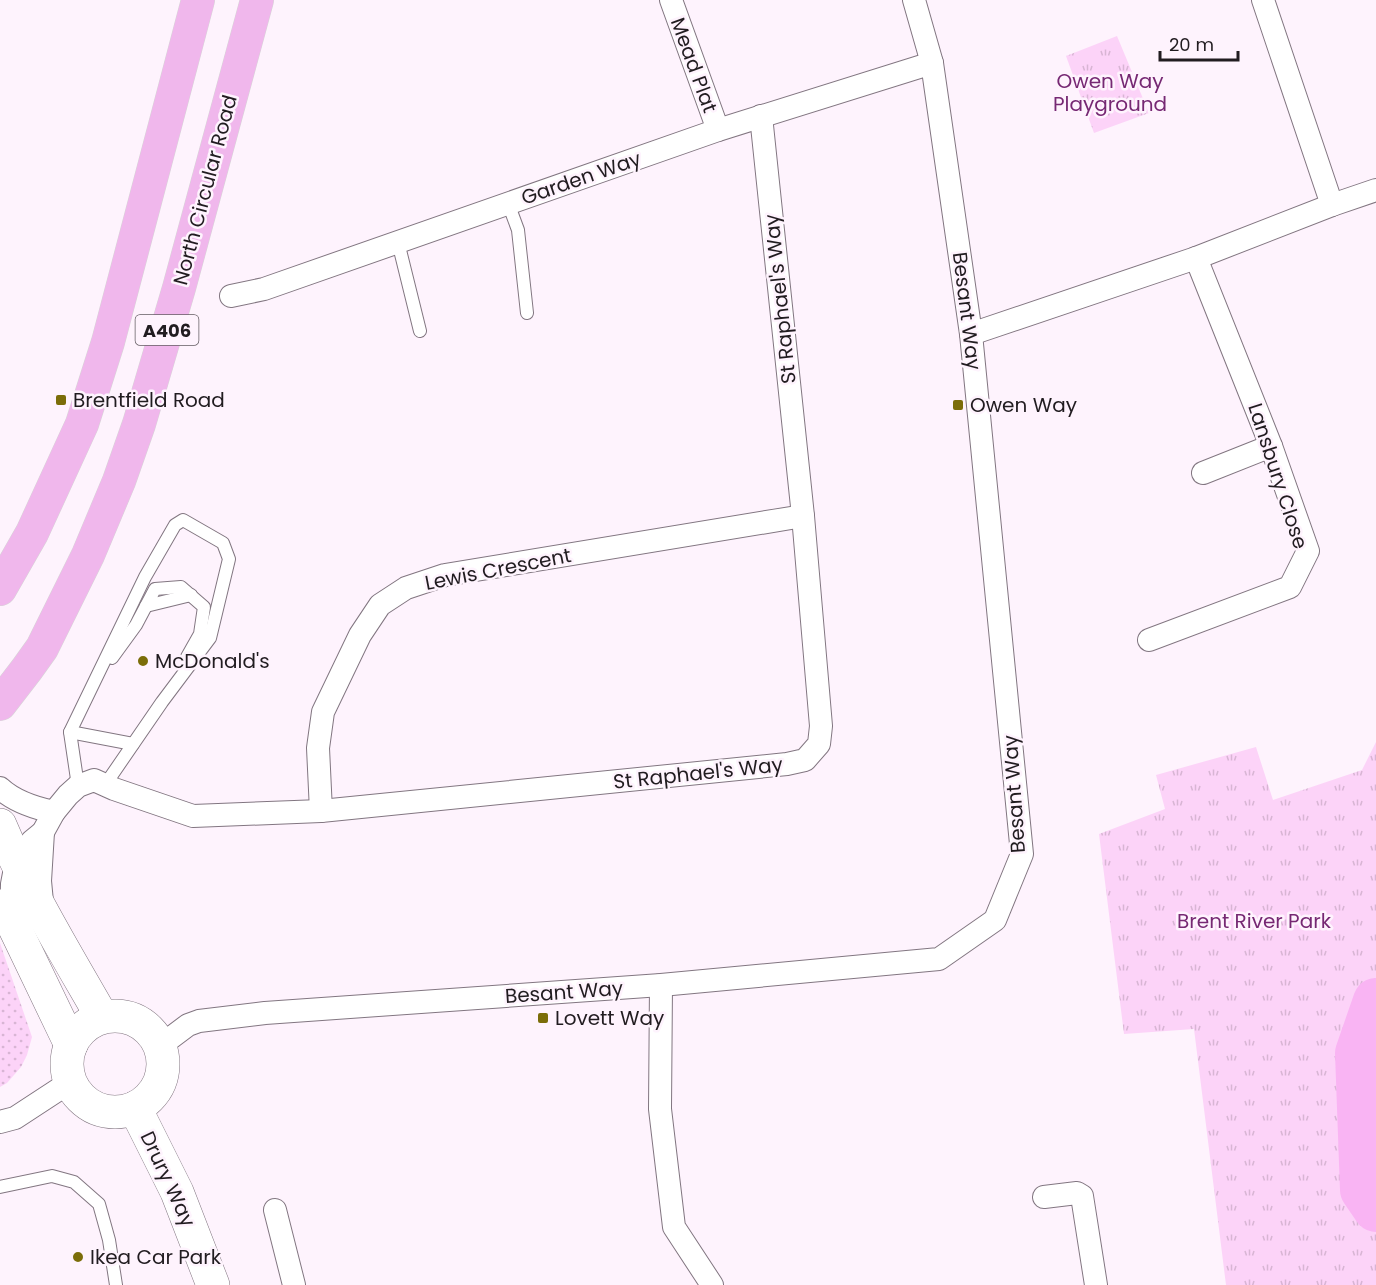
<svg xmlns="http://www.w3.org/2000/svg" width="1376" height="1285" font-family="Poppins,sans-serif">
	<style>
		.grass { fill: url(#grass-dots) }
		.park { fill: url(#park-tufts) }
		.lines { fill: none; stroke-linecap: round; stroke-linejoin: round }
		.river { stroke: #f9b4f3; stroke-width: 46 }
		.service-casing { stroke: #827681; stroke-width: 14 }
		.minor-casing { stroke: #827681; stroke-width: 24 }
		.secondary-casing { stroke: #827681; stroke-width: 34 }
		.trunk-casing { stroke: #d7d6d7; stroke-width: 34 }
		.service { stroke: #fff; stroke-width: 12 }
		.minor { stroke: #fff; stroke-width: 22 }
		.secondary { stroke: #fff; stroke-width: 33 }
		.trunk { stroke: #f0b7ec; stroke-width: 33 }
		.poi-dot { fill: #7b6d09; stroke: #fef3fd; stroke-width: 2 }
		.labels { text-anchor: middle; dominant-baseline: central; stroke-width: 5; stroke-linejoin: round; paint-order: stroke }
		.shield { fill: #fef3fd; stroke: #635c62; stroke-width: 1.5 }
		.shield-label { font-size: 18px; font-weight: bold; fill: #211c20 }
		.street-label { font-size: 20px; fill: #211c20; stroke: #fef3fd }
		.park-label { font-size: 20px; fill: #762873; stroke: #fef3fd }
		.poi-label { font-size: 20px; fill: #211c20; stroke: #fef3fd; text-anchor: start }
	</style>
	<defs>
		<pattern id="grass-dots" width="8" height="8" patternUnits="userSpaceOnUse" patternTransform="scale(1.5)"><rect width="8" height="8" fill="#fcd3f8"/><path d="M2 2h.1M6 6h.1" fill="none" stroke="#d8b5d4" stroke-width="1.8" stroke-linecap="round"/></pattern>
		<pattern id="park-tufts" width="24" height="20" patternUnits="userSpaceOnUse" patternTransform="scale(1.5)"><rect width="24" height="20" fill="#fcd3f8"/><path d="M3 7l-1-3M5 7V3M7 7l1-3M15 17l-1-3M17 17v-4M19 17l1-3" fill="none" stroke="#d8b5d4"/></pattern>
	</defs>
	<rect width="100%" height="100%" fill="#fef3fd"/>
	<path class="grass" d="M0,943l32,94 -5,18 -6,12 -14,16 -7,4z"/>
	<g class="park">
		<path d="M1117,36l32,77 -55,20 -28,-77z"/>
		<path d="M1376,742v543h-150l-32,-256 -70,5 -25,-200 66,-25 -9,-34 100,-28 17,53 89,-30z"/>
	</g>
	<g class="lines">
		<path class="river" d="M1376,1001l-18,52 5,137 13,19"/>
		<defs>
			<g id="service">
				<path d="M508,203l10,27 9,83"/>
				<path d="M398,242l22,89"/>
				<path d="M146,606l45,-11"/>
				<path d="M112,658l24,-33 19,-36 26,-2 23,20 -4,27 -13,23"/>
				<path d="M70,732l63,12"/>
				<path d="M78,786l-8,-54 75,-155 30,-52 8,-5 40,23 6,16 -19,79 -48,64 -57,83"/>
				<path d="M0,1187l52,-11 22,6 25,22 10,36 7,45"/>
			</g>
			<g id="minor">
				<path d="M671,0l47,130"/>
				<path d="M1263,0l69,205"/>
				<path d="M231,296l33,-7 454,-159 214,-67"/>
				<path d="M971,334l225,-76 136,-53 44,-15"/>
				<path d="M1203,473l68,-27"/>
				<path d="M1149,640l141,-53 18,-36 -37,-105 -75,-188"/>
				<path d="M0,788c15,14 35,20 54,24"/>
				<path d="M321,811l-3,-63 5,-36 37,-77 20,-30 26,-17 39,-13 358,-59"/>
				<path d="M42,902l-2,-21 3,-49"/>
				<path d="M11,920l1,-36 4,-21 16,-22 11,-9 11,-20 14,-17 10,-9 16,-6 20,9 79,27 128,-5 466,-47 18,-4 14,-16 2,-18 -18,-210 -42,-400"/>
				<path d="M661,985l-1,124 14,118 38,58"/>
				<path d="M160,1046l28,-21 11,-4 66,-8 396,-28 278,-26 56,-39 27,-66 -51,-520 -39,-271 -18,-63"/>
				<path d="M0,1122l15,-4 55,-36"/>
				<path d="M1044,1197l33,-4 5,3 14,89"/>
				<path d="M275,1210l19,75"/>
			</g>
			<g id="secondary">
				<path d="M0,825c28,67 66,129 102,192"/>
				<path d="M0,906l11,14 11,23 49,102"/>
				<circle cx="115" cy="1064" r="48"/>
				<path d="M135,1108l42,84 36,93"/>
			</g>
			<g id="trunk">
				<path d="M0,589l32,-56 50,-109 26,-82 90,-342"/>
				<path d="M0,704l27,-35 15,-21 46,-93 31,-74 20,-57 40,-136 78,-288"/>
			</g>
		</defs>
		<use href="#service" class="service-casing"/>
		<use href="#minor" class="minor-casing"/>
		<use href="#secondary" class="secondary-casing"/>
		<use href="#trunk" class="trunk-casing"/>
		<use href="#service" class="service"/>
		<use href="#minor" class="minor"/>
		<use href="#secondary" class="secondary"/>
		<use href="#trunk" class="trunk"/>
	</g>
	<g class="poi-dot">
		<rect x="55" y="394" width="12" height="12" rx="3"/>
		<rect x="952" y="399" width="12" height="12" rx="3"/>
		<circle cx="143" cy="661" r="6"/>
		<rect x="537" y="1012" width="12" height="12" rx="3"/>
		<circle cx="78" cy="1257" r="6"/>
	</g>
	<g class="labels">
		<rect class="shield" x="135.5" y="315" width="63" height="30" rx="4.5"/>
		<g class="shield-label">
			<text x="167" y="330">A406</text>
		</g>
		<g class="street-label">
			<text transform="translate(694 65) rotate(70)">Mead Plat</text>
			<text transform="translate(581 178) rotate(-19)">Garden Way</text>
			<text transform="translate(205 190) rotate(-75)">North Circular Road</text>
			<text transform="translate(780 299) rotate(-96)">St Raphael's Way</text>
			<text transform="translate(967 311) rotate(83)">Besant Way</text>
			<text transform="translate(1278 476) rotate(72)">Lansbury Close</text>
			<text transform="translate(498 569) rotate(-11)">Lewis Crescent</text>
			<text transform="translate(698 773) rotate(-6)">St Raphael's Way</text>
			<text transform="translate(1014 794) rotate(-94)">Besant Way</text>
			<text transform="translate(564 992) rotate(-4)">Besant Way</text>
			<text transform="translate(168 1179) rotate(65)">Drury Way</text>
		</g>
		<g class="park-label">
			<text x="1110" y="81">Owen Way<tspan x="1110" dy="23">Playground</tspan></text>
			<text x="1254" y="921">Brent River Park</text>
		</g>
		<g class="poi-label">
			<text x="73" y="400">Brentfield Road</text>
			<text x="970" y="405">Owen Way</text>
			<text x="155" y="661">McDonald's</text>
			<text x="555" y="1018">Lovett Way</text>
			<text x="90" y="1257">Ikea Car Park</text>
		</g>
	</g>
	<path d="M1160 51v9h78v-9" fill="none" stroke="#211c20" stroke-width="3"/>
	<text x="1169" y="51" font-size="18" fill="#211c20" stroke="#fef3fd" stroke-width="4.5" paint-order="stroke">20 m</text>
</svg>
